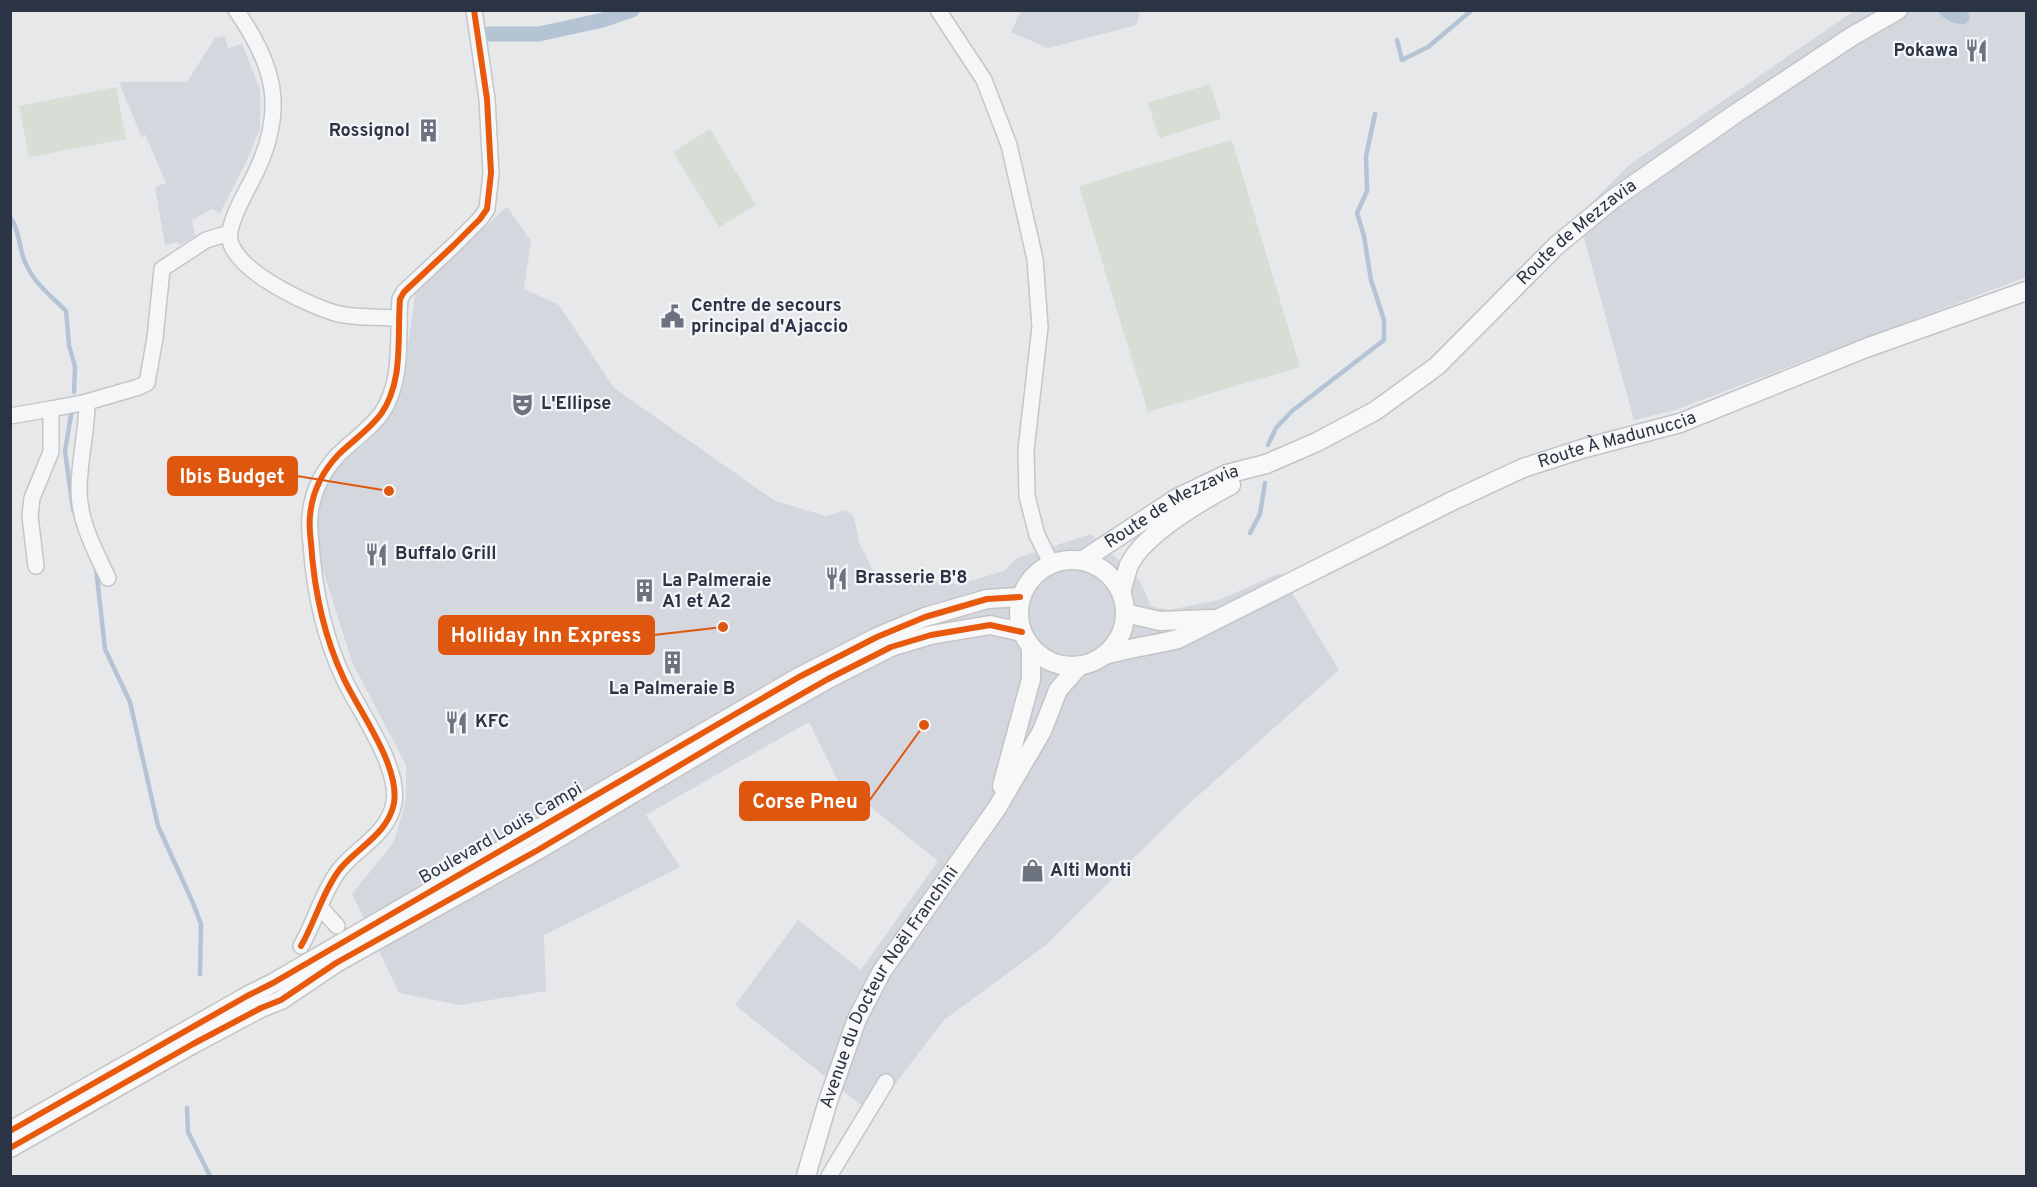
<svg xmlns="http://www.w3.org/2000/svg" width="2037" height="1187" font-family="Overpass,sans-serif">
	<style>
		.built { fill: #d4d7dd }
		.green { fill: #d6ded6 }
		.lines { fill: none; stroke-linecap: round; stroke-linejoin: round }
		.stream { stroke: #b4c4d5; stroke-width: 4.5 }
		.canal { stroke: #b4c4d5; stroke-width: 15 }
		.minor-casing { stroke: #c4c6c8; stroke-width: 18 }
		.major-casing { stroke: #c2c5c8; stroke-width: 21 }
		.minor { stroke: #f5f6f7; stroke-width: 15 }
		.major { stroke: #f8f8f8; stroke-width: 18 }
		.cycleway-casing { stroke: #f4f6f9; stroke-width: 10 }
		.cycleway { stroke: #e8590c; stroke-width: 6 }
		.labels { text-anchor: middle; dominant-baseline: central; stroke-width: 4.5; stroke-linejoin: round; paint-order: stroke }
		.poi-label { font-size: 18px; font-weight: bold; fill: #2b3445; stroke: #f4f6f9; text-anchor: start }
		.street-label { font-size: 18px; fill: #2b3445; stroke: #f4f6f9 }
		.leader { fill: none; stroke: #df570f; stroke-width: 2 }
		.callout-dot { fill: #df570f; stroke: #f4f6f9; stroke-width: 2 }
		.callout { fill: #df570f; stroke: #df570f; stroke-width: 2 }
		.callout-label { font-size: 20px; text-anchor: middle; font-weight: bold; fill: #fff }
	</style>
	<rect width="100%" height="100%" fill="#e6e8ea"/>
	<g class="built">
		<path d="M1021,11v-1l119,1 -3,14 -89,23 -37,-16z"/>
		<path d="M1854,11h172v266l-351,133 -41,10 -56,-204 50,-50z"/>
		<path d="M225,36l3,12 14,-4 18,45v39l-13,32 -27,53 -8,-4 -20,11 3,16 -16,9 -2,-3 -12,3 -10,-58 11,-4 -21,-49 -3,4 -23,-56h68l28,-44z"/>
		<path d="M507,207l24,34 -7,48 35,16 55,83 161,113 51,15 20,-6 8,7 5,26 18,35 83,6 44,-13 13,-13 74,-24 49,47 11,25 18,4 50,-10 61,-27 59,97 -158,141 -135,134 -102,75 -72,94 -137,-109 63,-85 63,50 77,-109 -100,-80 -29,-59 -163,93 34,52 -136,68 2,56 -86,14 -61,-12 -47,-99 42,-52 12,-42v-35l-54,-103 -33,-105 -3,-50 19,-37 42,-37 25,-45 14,-99z"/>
	</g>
	<g class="green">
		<path d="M1210,84l11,35 -62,19 -11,-35z"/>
		<path d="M116,87l10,52 -97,18 -10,-51z"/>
		<path d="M710,129l46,76 -37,22 -46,-75z"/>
		<path d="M1232,140l68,227 -152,45 -69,-226z"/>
	</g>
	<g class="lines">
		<g class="stream">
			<path d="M1397,40l5,20 26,-13 44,-37"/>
			<path d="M10,217c8,11 9,26 13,40 9,25 25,36 43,54l3,34 6,22 -1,25"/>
			<path d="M72,409l-7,42 8,58 3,6"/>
			<path d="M1268,445l8,-17 16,-17 92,-71v-20l-13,-40 -7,-44 -7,-23 10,-22 -1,-35 9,-42"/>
			<path d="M1250,533l10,-19 5,-31"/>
			<path d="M96,568l9,81 25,53 28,124 35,77 8,21 -1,50"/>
			<path d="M187,1108l1,24 22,44"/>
		</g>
		<g class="canal">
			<path d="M1946,10l7,5 9,2"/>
			<path d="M489,34h50l64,-14 29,-10"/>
		</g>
		<defs>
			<g id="minor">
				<path d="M236,10c39,56 50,99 20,162 -9,19 -22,39 -26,59 -8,35 78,74 105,82 16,5 46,4 64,5"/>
				<path d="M938,10l46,70 25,65 26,114 5,68 -14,123 1,46 10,39 14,28"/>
				<path d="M10,416l41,-7"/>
				<path d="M36,566l-6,-50 2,-18 19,-46v-43l36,-7"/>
				<path d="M108,578c-13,-28 -29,-56 -29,-88 0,-29 8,-59 8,-88l52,-15 8,-4 8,-45 7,-69 44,-29 23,-7"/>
				<path d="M320,907l17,19"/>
				<path d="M301,946c14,-24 22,-55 39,-77 18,-22 48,-35 54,-66 6,-37 -34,-90 -50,-124 -20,-42 -30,-91 -33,-136 -1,-9 -2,-19 -1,-27 2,-23 12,-44 28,-61 14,-14 31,-25 43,-41 23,-33 16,-76 19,-115l4,-7 50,-47 26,-26 7,-10 4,-36 -4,-74 -13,-89"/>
				<path d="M829,1176l57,-94"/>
			</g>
			<g id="major">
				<circle cx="1072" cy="613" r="53"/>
				<path id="s1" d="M1083,560l94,-62 50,-24 39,-10 51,-22 58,-31 62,-45 119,-120 57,-47 122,-85 116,-77 47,-27"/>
				<path d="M1121,592c3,-9 5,-19 8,-27 15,-31 72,-64 102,-80"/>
				<path d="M1125,613l35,8 52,-2"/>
				<path id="s2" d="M1105,655c24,-7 49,-10 73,-16l272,-137 73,-34 62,-20 95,-25 186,-75 160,-57"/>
				<path d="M1002,786l29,-107v-31"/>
				<path d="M10,1131l237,-135 26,-13 526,-306 78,-40 48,-20 62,-18 33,-2"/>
				<path d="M10,1148l183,-104 68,-36 20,-8 55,-37 202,-113 206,-123 84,-48 63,-32 40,-12 59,-10 32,7"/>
				<path id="s3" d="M806,1176l22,-75 29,-82 25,-48 115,-163 45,-77 16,-41 21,-24"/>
			</g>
		</defs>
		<use href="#minor" class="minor-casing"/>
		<use href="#major" class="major-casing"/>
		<use href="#minor" class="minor"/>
		<use href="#major" class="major"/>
		<defs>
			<g id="cycleway">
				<path d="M301,946c14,-24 22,-55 39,-77 18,-22 48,-35 54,-66 6,-37 -34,-90 -50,-124 -20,-42 -30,-91 -33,-136 -1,-9 -2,-19 -1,-27 2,-23 12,-44 28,-61 14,-14 31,-25 43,-41 23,-33 16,-76 19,-115l4,-7 50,-47 26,-26 7,-10 4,-36 -4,-74 -13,-89"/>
				<path d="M10,1131l237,-135 26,-13 526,-306 78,-40 48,-20 62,-18 33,-2"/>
				<path d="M10,1148l183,-104 68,-36 20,-8 55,-37 202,-113 206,-123 84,-48 63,-32 40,-12 59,-10 32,7"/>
			</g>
		</defs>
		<use href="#cycleway" class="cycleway-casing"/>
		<use href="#cycleway" class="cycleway"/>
	</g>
	<defs>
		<symbol id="restaurant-bare" viewBox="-9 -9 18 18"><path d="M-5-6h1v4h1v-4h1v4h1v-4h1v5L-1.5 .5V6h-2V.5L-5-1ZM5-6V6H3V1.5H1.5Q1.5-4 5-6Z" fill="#6c737f" stroke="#f4f6f9" stroke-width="2.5" paint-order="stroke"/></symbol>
		<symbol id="building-bare" viewBox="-9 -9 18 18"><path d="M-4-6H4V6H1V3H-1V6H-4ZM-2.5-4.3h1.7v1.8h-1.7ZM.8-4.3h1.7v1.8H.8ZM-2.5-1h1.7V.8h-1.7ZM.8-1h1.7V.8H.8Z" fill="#6c737f" stroke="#f4f6f9" stroke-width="2.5" paint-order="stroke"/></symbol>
		<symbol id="civic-bare" viewBox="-9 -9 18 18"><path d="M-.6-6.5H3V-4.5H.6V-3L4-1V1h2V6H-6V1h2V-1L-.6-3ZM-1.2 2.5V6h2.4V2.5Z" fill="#6c737f" stroke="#f4f6f9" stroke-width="2.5" paint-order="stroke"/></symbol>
		<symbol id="theatre-bare" viewBox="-9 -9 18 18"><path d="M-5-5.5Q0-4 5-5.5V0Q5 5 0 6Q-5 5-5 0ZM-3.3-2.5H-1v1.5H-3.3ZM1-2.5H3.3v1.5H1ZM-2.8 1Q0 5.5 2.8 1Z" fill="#6c737f" stroke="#f4f6f9" stroke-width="2.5" paint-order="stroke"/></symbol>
		<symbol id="shop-bare" viewBox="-9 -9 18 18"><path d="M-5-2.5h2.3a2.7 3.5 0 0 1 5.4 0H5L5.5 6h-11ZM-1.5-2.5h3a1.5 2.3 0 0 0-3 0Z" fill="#6c737f" stroke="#f4f6f9" stroke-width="2.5" paint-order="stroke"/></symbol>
	</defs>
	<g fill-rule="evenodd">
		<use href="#restaurant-bare" x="1960" y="34" width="33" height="33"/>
		<use href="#building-bare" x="412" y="114" width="33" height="33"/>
		<use href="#civic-bare" x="656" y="300" width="33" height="33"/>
		<use href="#theatre-bare" x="506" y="388" width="33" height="33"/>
		<use href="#restaurant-bare" x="360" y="538" width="33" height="33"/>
		<use href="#restaurant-bare" x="820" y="562" width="33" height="33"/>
		<use href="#building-bare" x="628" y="574" width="33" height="33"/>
		<use href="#building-bare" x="656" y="646" width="33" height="33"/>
		<use href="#restaurant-bare" x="440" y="706" width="33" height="33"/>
		<use href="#shop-bare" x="1016" y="854" width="33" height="33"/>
	</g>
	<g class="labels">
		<g class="poi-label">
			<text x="1958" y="51" text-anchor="end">Pokawa</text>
			<text x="410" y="131" text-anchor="end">Rossignol</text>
			<text x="691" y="306">Centre de secours<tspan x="691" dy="21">principal d'Ajaccio</tspan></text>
			<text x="541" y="404">L'Ellipse</text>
			<text x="395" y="554">Buffalo Grill</text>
			<text x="855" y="578">Brasserie B'8</text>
			<text x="662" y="581">La Palmeraie<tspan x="662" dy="21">A1 et A2</tspan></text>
			<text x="672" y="689" text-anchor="middle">La Palmeraie B</text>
			<text x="475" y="722">KFC</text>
			<text x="1050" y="871">Alti Monti</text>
		</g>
		<g class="street-label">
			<text stroke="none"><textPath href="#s1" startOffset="600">Route de Mezzavia</textPath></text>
			<text stroke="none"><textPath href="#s2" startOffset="558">Route À Madunuccia</textPath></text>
			<text stroke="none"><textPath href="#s1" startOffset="104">Route de Mezzavia</textPath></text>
			<text transform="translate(501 834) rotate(-30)">Boulevard Louis Campi</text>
			<text stroke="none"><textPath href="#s3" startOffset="208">Avenue du Docteur Noël Franchini</textPath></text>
		</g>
	</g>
	<path class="leader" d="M389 491L297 476M723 627L654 635M924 725L869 801"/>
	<g class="callout-dot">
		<circle cx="389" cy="491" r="6"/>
		<circle cx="723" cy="627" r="6"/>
		<circle cx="924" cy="725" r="6"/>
	</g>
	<g class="callout">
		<rect x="168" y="457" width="129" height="38" rx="6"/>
		<rect x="439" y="616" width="215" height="38" rx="6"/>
		<rect x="740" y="782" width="129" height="38" rx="6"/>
	</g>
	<g class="callout-label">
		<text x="232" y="483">Ibis Budget</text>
		<text x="546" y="642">Holliday Inn Express</text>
		<text x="805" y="808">Corse Pneu</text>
	</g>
	<rect width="2037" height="1187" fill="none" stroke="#2b3445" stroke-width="24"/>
</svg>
